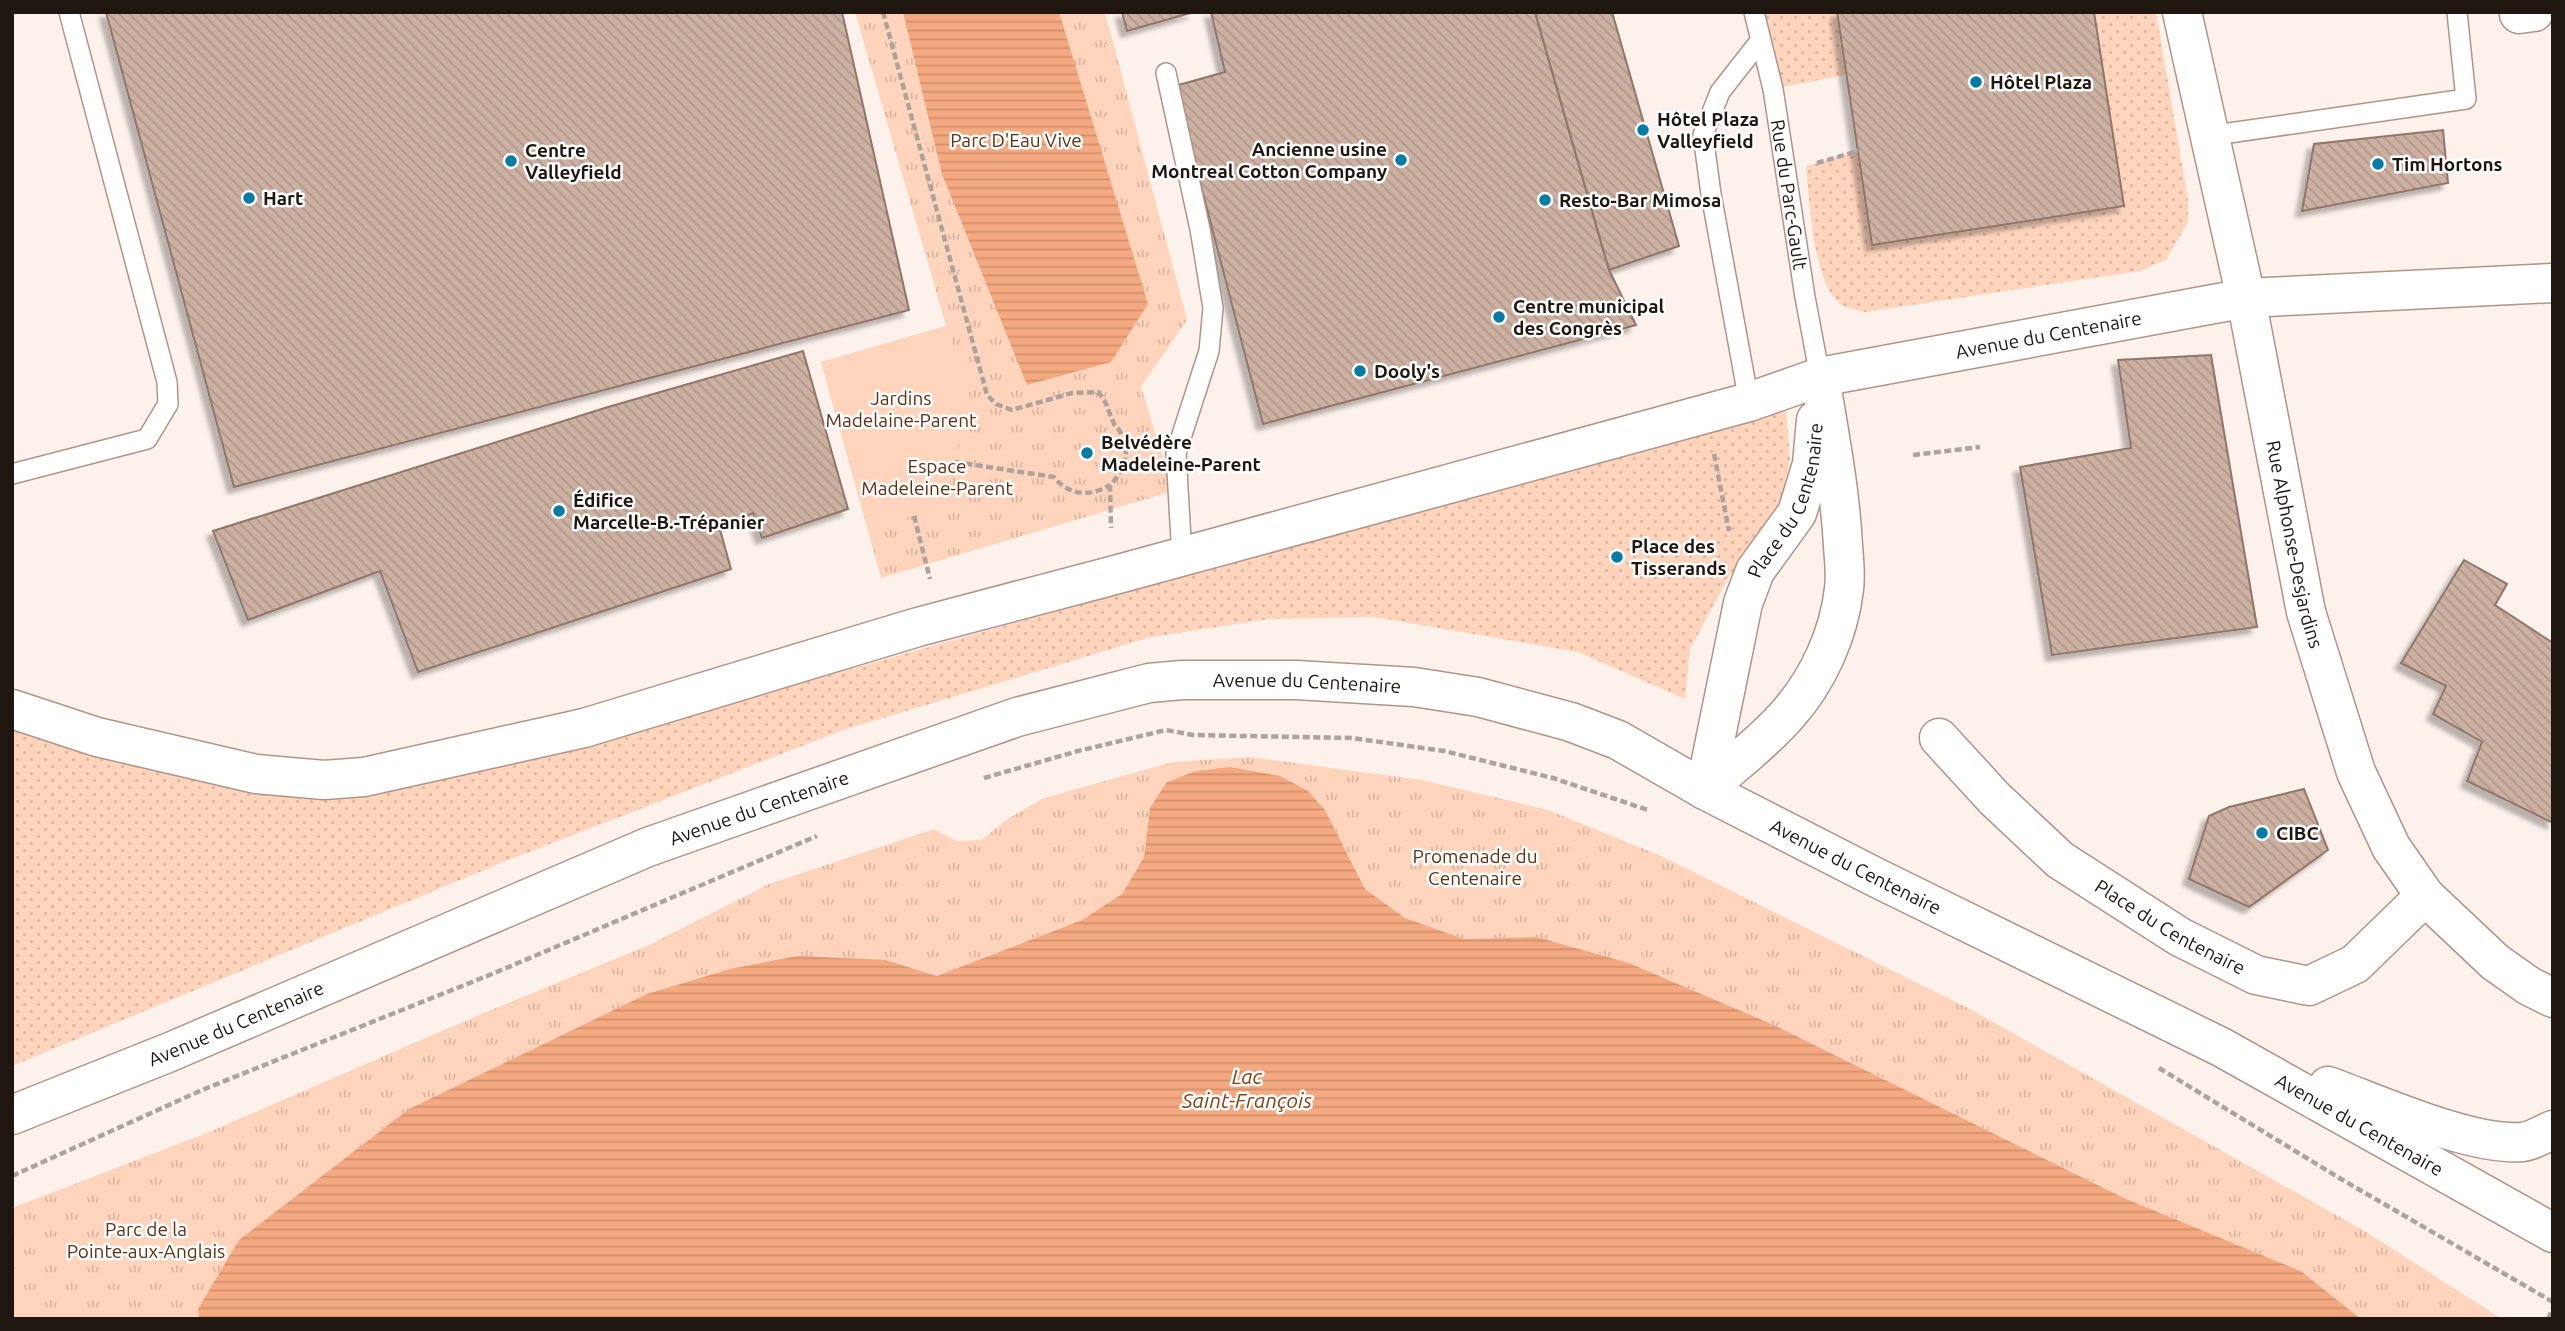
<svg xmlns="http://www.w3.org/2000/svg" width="2565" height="1331" font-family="Ubuntu,sans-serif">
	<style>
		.grass { fill: url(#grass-dots) }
		.park { fill: url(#park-tufts) }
		.garden { fill: #ffd4bd }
		.water { fill: url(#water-rules) }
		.building { fill: url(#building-back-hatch); stroke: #8f7668; stroke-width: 2; filter: url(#shadow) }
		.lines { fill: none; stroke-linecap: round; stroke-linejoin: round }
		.lane-casing { stroke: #af9587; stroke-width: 22 }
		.street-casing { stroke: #af9587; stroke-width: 41 }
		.secondary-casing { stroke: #af9587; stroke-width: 41 }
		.path { stroke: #ada29c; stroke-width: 4.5; stroke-dasharray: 7 3.5; stroke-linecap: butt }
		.lane { stroke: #fff; stroke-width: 19 }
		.street { stroke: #fff; stroke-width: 38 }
		.secondary { stroke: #fff; stroke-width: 38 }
		.poi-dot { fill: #047ca3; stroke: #fff; stroke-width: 2.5 }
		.labels { text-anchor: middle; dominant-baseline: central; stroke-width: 5; stroke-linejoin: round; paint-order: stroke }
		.poi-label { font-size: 19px; font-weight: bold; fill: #1f1610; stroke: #fff; text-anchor: start }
		.park-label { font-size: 19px; fill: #5f3012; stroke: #fff }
		.street-label { font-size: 19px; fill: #1f1610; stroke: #fff }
		.water-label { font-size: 21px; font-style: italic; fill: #854216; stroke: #fff }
	</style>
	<defs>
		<pattern id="grass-dots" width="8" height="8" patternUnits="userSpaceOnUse" patternTransform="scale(1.75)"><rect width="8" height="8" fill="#ffd4bd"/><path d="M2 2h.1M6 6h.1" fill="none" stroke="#dab5a1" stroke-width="1.8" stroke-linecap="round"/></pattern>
		<pattern id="park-tufts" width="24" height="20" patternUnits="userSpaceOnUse" patternTransform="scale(1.75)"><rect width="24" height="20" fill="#ffd4bd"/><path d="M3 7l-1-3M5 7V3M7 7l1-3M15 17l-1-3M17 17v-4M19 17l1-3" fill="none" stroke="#dab5a1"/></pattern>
		<pattern id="water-rules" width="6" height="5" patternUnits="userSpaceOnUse" patternTransform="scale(1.75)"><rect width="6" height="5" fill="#f4a980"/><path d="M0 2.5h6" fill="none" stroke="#d1916e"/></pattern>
		<pattern id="building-back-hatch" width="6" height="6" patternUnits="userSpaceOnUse" patternTransform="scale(1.75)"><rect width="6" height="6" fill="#ccb0a2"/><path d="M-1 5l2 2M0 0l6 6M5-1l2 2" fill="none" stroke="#af978a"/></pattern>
		<filter id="shadow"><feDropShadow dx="-6" dy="6" stdDeviation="2" flood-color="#0004"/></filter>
	</defs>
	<rect width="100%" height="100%" fill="#fdf1eb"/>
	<g class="grass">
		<path d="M1754,12h82l9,63 -72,14z"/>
		<path d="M2094,12h62l32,187v23l-22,38 -26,11 -275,41c-7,-2 -15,-3 -21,-6 -32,-17 -34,-106 -38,-140l52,-15 14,94 251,-39z"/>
		<path d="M1786,411l4,48 -6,30 -13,35 -43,54 -38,71 -5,50 -107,-47 -204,-35 -104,2 -119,18 -308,93 -337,131 -494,205v-337l428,49 386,-102 444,-125z"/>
	</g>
	<g class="park">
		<path d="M855,12h250l82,308 -46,67 32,104 -292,87 -60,-216 125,-36z"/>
		<path d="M1250,757l172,23 126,30 113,46 309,153 398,224 134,86h-141l-60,-48 -177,-73 -350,-173 -145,-62 -92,-26 -73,2 -59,-21 -40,-29 -40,-79 -175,-2 -6,49 -22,37 -40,26 -145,56 -51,-16 -688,349 1,10h-187v-111l197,-76 258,-112 182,-75 120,-61 165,-55 22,12 25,-1 28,-22 35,-20 129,-36z"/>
	</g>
	<path class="garden" d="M946,326l22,76 -23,105 -77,22 -47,-167z"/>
	<g class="water">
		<path d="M903,12h156l89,292 -37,58 -84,23 -85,-211z"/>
		<path d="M1230,767l50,9 28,15 17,19 40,79 40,29 59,21 73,-2 92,26 145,62 350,173 177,73 60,48h-2162l-1,-10 41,-69 170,-131 238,-115 83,-25 67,-13 89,4 51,16 145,-56 40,-26 22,-37 6,-49 17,-26 29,-11z"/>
	</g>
	<g class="building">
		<path d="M106,12h736l67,298 -675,177z"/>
		<path d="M1122,12h72l-67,19z"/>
		<path d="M1211,12h324l74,258 27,55 -373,99 -88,-338 50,-14z"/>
		<path d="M1535,12h77l67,234 -70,24z"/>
		<path d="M1837,12h257l30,194 -252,39z"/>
		<path d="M2443,130l5,53 -146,28 12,-67z"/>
		<path d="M803,351l45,158 -86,29 -9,-25 -34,13 12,43 -313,103 -38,-101 -132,49 -35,-89 395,-124z"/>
		<path d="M2211,355l46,272 -205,28 -32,-188 111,-19 -13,-88z"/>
		<path d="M2464,560l43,24 -12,21 58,38v180l-86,-42 15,-39 -49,-28 13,-28 -45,-23z"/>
		<path d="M2304,789l24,61 -79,57 -60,-28 20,-63 20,-9z"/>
	</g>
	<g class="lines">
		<defs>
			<g id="lane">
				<path id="s1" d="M1754,12l19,77 32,208 15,80"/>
				<path d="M1166,73l34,156 13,79 -4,43 -33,102 6,104"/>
				<path d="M2208,136l258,-37 -9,-87"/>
				<path d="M1749,402l-38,-208 -8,-59 17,-43 40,-51"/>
				<path d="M12,474l135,-35 21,-35 -1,-22 -98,-370"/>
			</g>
			<path id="street" d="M2519,14l15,-2"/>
			<g id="secondary">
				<path id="s2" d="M2182,12l64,286 60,314 50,160 35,75 34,49 70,66 34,24 24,12"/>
				<path id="s3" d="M12,709l85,28 159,37 68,6 40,-3 220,-49 334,-101 193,-51 638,-174 71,-25 426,-79 307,-15"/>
				<path id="s4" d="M1939,738l55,60 66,62 120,77 76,38 53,11 46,-22 70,-68"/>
				<path d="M1705,790c27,-25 59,-48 83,-76 30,-34 51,-80 56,-125 2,-14 0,-29 -1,-43 -3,-58 -14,-113 -23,-169"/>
				<path id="s5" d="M1705,790l38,-187 12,-32 42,-58 15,-49 4,-44"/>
				<path d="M2328,1086c50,18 142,60 194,56 10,-1 21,-8 31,-12"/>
				<path id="s6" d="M12,1115l158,-63 478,-205 369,-130 132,-34 33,-3h114l118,7 64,10 93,25 47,18 87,50 170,87 346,170 332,186"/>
			</g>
		</defs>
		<use href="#lane" class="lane-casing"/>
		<use href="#street" class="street-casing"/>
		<use href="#secondary" class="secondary-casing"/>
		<g class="path">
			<path d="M883,12l104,383 9,9 16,6 60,-17 26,-1c11,13 8,15 15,29 2,7 3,3 6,9 13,19 6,41 -9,55l1,43"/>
			<path d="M1817,163l41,-12"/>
			<path d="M1714,454l15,77"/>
			<path d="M1913,455l67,-8"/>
			<path d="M955,462l99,15c15,19 36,20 56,8"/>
			<path d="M914,516l16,63"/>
			<path d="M984,778l94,-27 88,-21 27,5 159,3 92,13 109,27 95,32"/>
			<path d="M2159,1068l182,111 212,123"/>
			<path d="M12,1176l190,-86 290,-116 325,-138"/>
			<path d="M2548,1319l5,-11"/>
		</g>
		<use href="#lane" class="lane"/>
		<use href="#street" class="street"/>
		<use href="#secondary" class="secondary"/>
	</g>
	<g class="poi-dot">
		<circle cx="1976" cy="82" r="7"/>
		<circle cx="1643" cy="130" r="7"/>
		<circle cx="1401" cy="160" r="7"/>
		<circle cx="511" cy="161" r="7"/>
		<circle cx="2378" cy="164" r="7"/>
		<circle cx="249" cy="198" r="7"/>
		<circle cx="1545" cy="200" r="7"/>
		<circle cx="1499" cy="317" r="7"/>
		<circle cx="1360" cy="371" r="7"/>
		<circle cx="1087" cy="453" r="7"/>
		<circle cx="559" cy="511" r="7"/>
		<circle cx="1617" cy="557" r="7"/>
		<circle cx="2262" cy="833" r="7"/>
	</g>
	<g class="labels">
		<g class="poi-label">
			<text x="1990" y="82">Hôtel Plaza</text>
			<text x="1657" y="119">Hôtel Plaza<tspan x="1657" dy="22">Valleyfield</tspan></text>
			<text x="1387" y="149" text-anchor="end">Ancienne usine<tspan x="1387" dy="22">Montreal Cotton Company</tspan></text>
			<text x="525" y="150">Centre<tspan x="525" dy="22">Valleyfield</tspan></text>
			<text x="2392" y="164">Tim Hortons</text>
			<text x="263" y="198">Hart</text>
			<text x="1559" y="200">Resto-Bar Mimosa</text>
			<text x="1513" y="306">Centre municipal<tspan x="1513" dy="22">des Congrès</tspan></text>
			<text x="1374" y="371">Dooly's</text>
			<text x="1101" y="442">Belvédère<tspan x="1101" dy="22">Madeleine-Parent</tspan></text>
			<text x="573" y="500">Édifice<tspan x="573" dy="22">Marcelle-B.-Trépanier</tspan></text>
			<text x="1631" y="546">Place des<tspan x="1631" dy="22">Tisserands</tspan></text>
			<text x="2276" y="833">CIBC</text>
		</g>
		<g class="park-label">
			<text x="1016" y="140">Parc D'Eau Vive</text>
			<text x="901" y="398">Jardins<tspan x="901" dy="22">Madelaine-Parent</tspan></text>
			<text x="937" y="466">Espace<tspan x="937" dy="22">Madeleine-Parent</tspan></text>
			<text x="1475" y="856">Promenade du<tspan x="1475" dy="22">Centenaire</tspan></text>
			<text x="146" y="1229">Parc de la<tspan x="146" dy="22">Pointe-aux-Anglais</tspan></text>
		</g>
		<g class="street-label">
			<text stroke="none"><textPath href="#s1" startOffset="186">Rue du Parc-Gault</textPath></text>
			<text stroke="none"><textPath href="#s3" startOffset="2104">Avenue du Centenaire</textPath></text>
			<text stroke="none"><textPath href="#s5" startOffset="304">Place du Centenaire</textPath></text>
			<text stroke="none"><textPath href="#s2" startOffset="544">Rue Alphonse-Desjardins</textPath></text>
			<text stroke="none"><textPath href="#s6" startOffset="1376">Avenue du Centenaire</textPath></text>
			<text stroke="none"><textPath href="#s6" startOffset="808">Avenue du Centenaire</textPath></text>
			<text stroke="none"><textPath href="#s6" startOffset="1964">Avenue du Centenaire</textPath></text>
			<text stroke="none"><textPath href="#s4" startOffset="301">Place du Centenaire</textPath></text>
			<text stroke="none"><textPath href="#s6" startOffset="242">Avenue du Centenaire</textPath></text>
			<text stroke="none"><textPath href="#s6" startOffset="2530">Avenue du Centenaire</textPath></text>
		</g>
		<g class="water-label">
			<text x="1247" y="1076">Lac<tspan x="1247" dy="24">Saint-François</tspan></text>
		</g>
	</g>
	<rect width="2565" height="1331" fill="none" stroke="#1f1610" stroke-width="28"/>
</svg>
